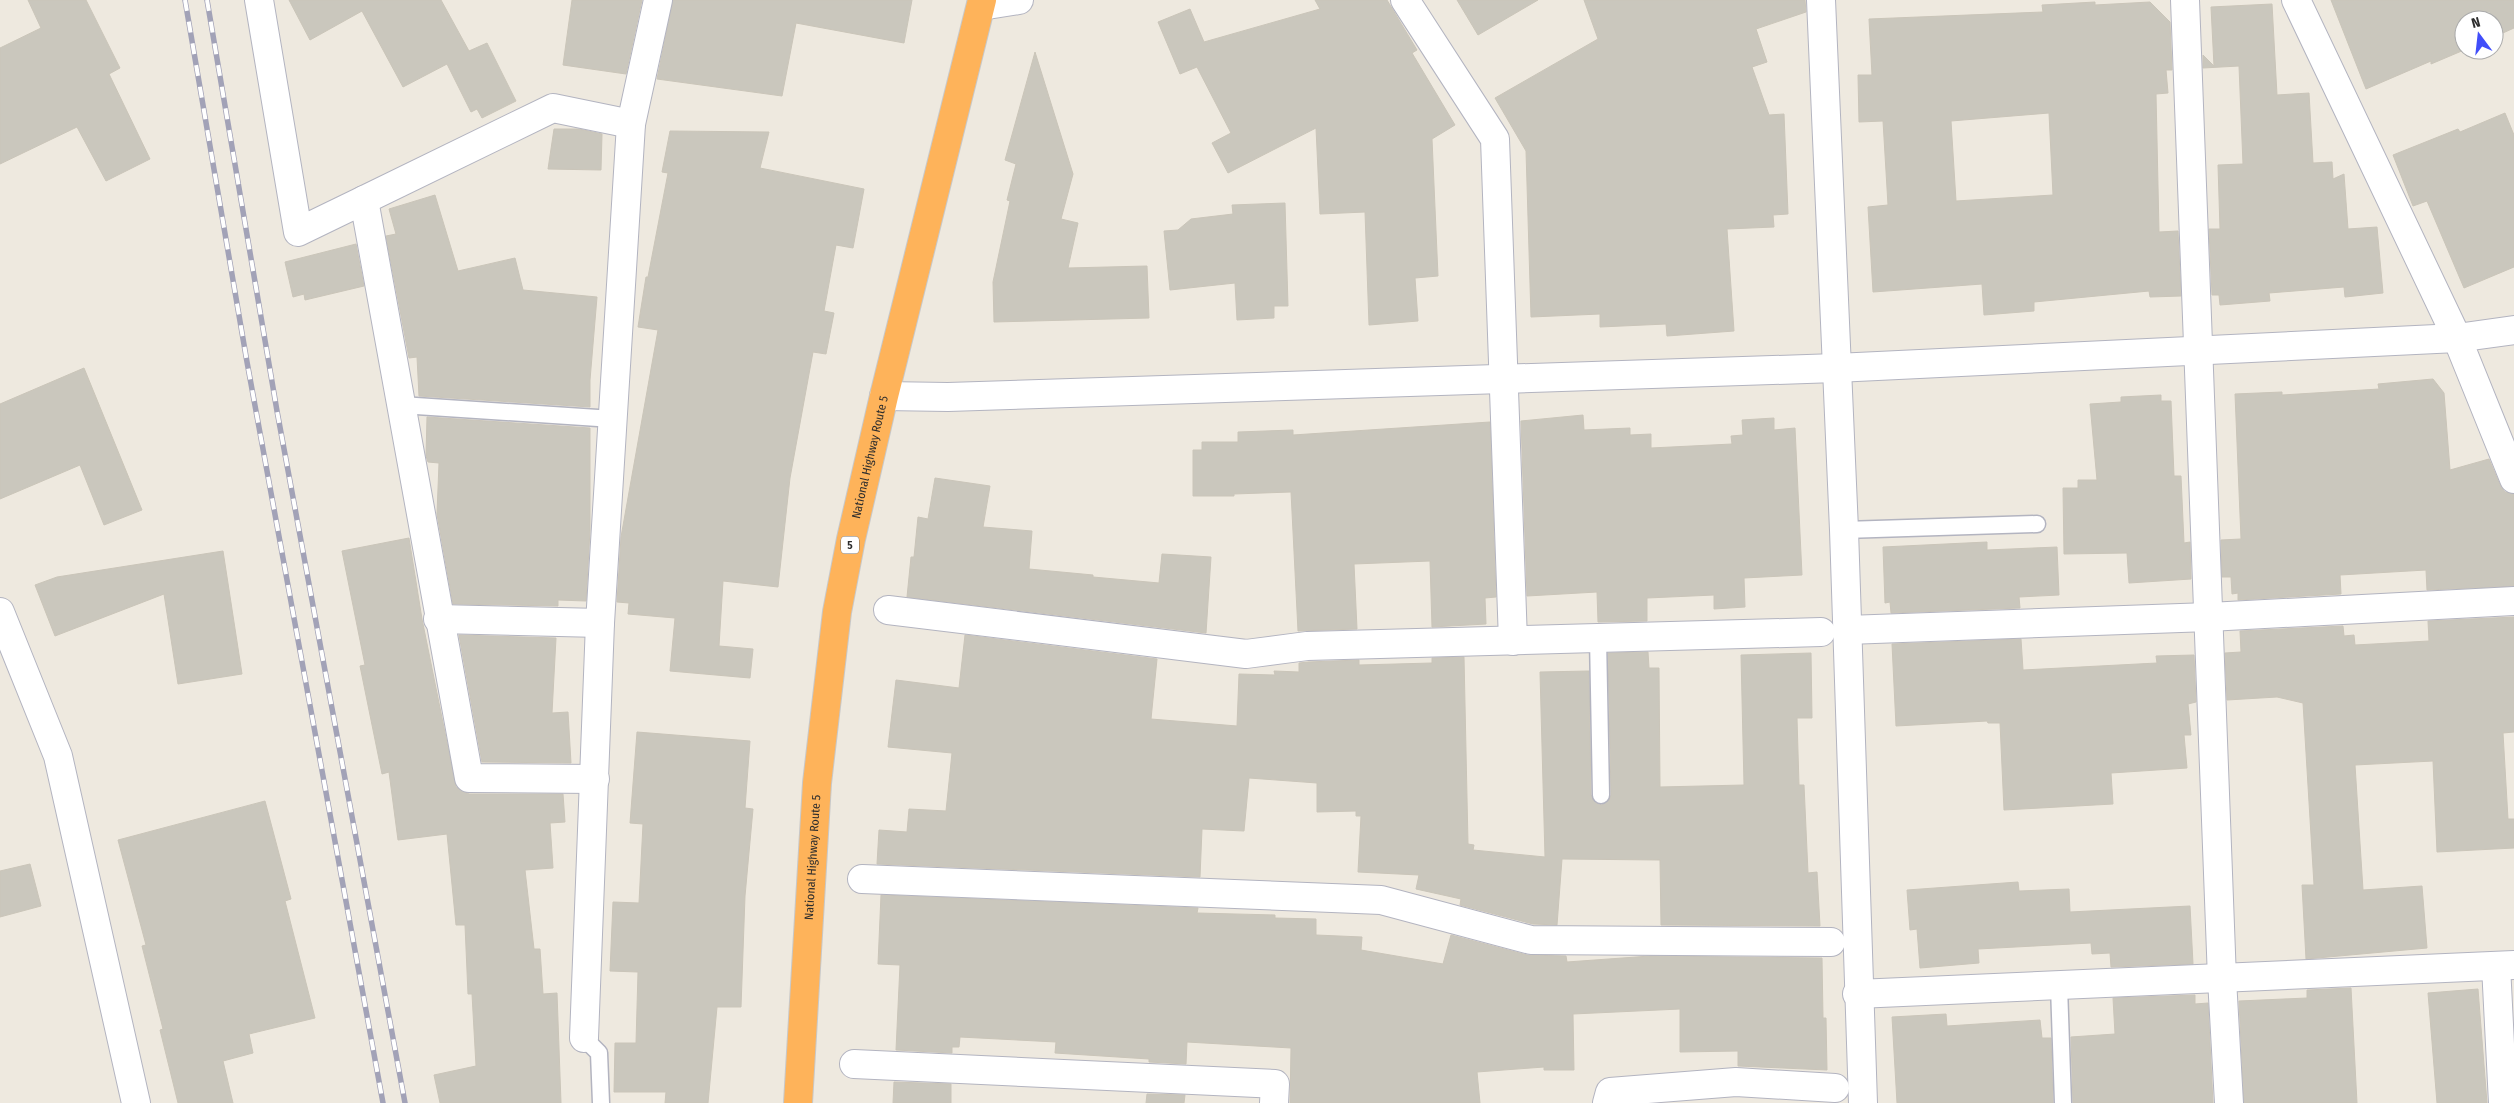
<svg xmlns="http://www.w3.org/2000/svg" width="2514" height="1103" font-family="'Fira Sans Condensed',sans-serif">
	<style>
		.building { fill: #cac7bd; stroke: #cac5b9; fill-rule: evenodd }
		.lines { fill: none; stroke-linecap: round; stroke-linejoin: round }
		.lane-casing { stroke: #b3b4c0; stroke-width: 19 }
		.street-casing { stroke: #b3b4c0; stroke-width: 30 }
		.secondary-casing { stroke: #b3b4c0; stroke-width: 30 }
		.highway-casing { stroke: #c8c8c8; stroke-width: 30 }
		.lane { stroke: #fff; stroke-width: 16 }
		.street { stroke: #fff; stroke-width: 28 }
		.secondary { stroke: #fff; stroke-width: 28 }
		.highway { stroke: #feb35a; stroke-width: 28 }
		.rail-casing { stroke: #a2a2b7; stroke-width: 5.5 }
		.rail { stroke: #fff; stroke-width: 4; stroke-dasharray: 11; stroke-linecap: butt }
		.labels { text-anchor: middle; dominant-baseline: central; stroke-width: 4.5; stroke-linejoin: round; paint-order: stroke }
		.shield { fill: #fff; stroke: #6c6c6c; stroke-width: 1 }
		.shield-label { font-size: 11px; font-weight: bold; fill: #2d2d2d }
		.street-label { font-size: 12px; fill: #2d2d2d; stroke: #fff }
	</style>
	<rect width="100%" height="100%" fill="#eee9df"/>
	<g class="building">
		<path d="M28,0h58l34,68 -11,6 41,85 -44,22 -29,-54 -77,37v-116l41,-20z"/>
		<path d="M289,0h152l28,51 18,-8 29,58 -34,17 -5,-9 -6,3 -24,-48 -44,23 -41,-76 -52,29z"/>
		<path d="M572,0h70l-16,74 -63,-9z"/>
		<path d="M673,0h239l-8,43 -108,-20 -14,73 -125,-17z"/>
		<path d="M1315,0h72l30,50 -5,3 43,72 -23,14 6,137 -23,2 3,43 -49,4 -4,-113 -45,2 -4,-86 -88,45 -16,-30 19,-10 -34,-66 -17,7 -22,-52 32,-13 14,33 116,-33z"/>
		<path d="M1457,0h81l-60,35z"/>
		<path d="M1584,0h221l1,12 -50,17 11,33 -15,5 17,48 15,-1 4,100 -15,1 1,12 -47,2 7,102 -67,5 -1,-12 -66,3v-13l-69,3 -5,-166 -31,-53 103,-59z"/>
		<path d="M2331,0h183v28l-20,9v-17h-30v30l-33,14v-3l-65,28z"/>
		<path d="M2095,2v3l55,-3 20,20 2,48h-6l2,23 -12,1 3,138 19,-1 3,65 -31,1 -1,-6 -115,11v9l-50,4 -2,-31 -109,8 -5,-85 20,-2 -5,-84 -24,1 -1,-47h14l-3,-56 174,-7 -1,-7zM2049,113l4,82 -97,6 -5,-80z"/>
		<path d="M2272,4l5,91 32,-2 4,70 19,-1 1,17 11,-5 4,55 29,-2 6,66 -38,4 -1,-10 -75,6 1,8 -50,4 -1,-10h-7l-3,-66h11l-2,-64 25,-1 -4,-98 -36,2v-13l11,11 -3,-59z"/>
		<path d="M1035,52l38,122 -12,45 17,4 -10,45 79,-2 2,52 -155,4 -1,-40 17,-81 -3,-1 9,-36 -11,-4z"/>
		<path d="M2505,113l9,22v132l-50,21 -37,-87 -14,5 -20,-51 65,-26 2,3z"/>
		<path d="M554,129h25l23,5 -1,36 -53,-1z"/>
		<path d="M670,131l99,1 -9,36 104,21 -11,59 -17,-3 -12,66 10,2 -8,41 -13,-2 -23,126 -12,109 -55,-6 -4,65 34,3 -3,29 -80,-7 5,-53 -47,-4 1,-11 -12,-1 4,-65 37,-207 -20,-3 8,-50h2l20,-104 -6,-1z"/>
		<path d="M435,195l23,76 57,-13 8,32 74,7 -7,83v27l-171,-11 -2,-39 -8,1 -23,-122 10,-2 -7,-25z"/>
		<path d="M1285,203l3,103h-14v12l-37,2 -2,-37 -65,7 -6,-59 14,-1 13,-11 42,-5 -1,-9z"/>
		<path d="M356,244l8,42 -59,14 -1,-6 -11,3 -8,-35z"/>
		<path d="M84,368l58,142 -38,15 -24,-60 -80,34v-95z"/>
		<path d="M2433,379l11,14 6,77 39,-11 11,26 5,7 9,2v92l-87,4 -1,-20 -86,5 1,19 -103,6v-7l-6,1 -1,-17h-9l-1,-37 20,-1 -6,-145 47,-2v3l97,-6 -1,-5z"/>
		<path d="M2161,395v6h10l3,75h7l3,67 6,-1 1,37 -62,4 -2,-30 -63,1 -1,-66h15v-8h19l-7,-76 31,-2v-5z"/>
		<path d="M1583,415l1,15 46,-2v7l21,-1v14l81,-4 -1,-8 12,-1 -1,-15 32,-2v12l21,-2 7,147 -58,3 1,29 -31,2v-14l-67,3v23l-49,1 -1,-30 -70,4 -6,-175z"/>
		<path d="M427,417l163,11v102l-4,71 -28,-1v6l-105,-2 -16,-90 2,-51 -11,-1 -2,-6z"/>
		<path d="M1490,422l6,175 -11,1 1,26 -54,3 -2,-66 -76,3 3,65 -59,2 -7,-139 -57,2v2h-41v-46h9v-8h36v-10l55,-2v5z"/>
		<path d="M935,478l55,8 -7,41 49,4 -3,38 64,6v2l66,6 3,-29 49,3 -5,76 -299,-36 4,-40h3l4,-40 10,2z"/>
		<path d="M409,538l13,81 34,168 13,7h94l2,28 -15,1 3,45 -28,2 9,79h6l3,45 14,-1 4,110h-121l-6,-28 42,-9 -4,-72h-4l-3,-69h-9l-9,-91 -49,6 -9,-68 -7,2 -22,-108 5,-1 -23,-114z"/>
		<path d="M1987,542v8l70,-3 2,48 -40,2 1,11 -129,5 -1,-11 -5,1 -2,-56z"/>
		<path d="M223,551l19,123 -64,10 -14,-90 -109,42 -20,-51 22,-8z"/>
		<path d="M2514,617v115l-11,1 5,86h6v29l-77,4 -4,-91 -78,4 8,125 59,-4 5,62 -121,11 -4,-74h12l-11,-182 -26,-6 -50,3 -2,-47 16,-1 -1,-21 103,-5 1,10 10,-1 1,10 74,-4 -1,-20z"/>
		<path d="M459,635l97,3 -4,75 16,-1 3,51 -89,-1z"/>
		<path d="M965,635l192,24 -6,60 86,7 2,-52 36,1 -1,-4 25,1v-9l9,-1 51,-2v5l73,-2v-5l32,-1 4,187 6,1 -1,5 72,7 -5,-185 49,-1 2,124 5,8 6,2 7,-5 2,-5 -3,-142 40,-1 1,16h10l1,119 84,-2 -3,-130 70,-2 1,65h-15l2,67h5l4,88 9,-1 3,54 -159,-1 -1,-65 -98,-1 -5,66 -24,-1 -73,-19 1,-6 -45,-10 3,-14 -61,-3 3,-56h-5v-5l-39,1v-29l-68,-5 -5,53 -42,-2 -2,48 -323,-13 2,-34 28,2 2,-23 37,2 6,-58 -64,-6 8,-67 63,8z"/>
		<path d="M2021,639l2,31 134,-7 -1,-7 38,-1 2,47 -8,2 3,31h-7l3,33 -76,5 2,31 -109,6 -4,-87h-12l-1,-2 -91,5 -4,-82z"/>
		<path d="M637,732l113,9 -5,67 8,1 -8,87 -4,111h-24l-9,96h-43l1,-11h-52l1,-49h21l2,-71 -28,-1 3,-69 26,1 4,-79 -13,-1z"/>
		<path d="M265,801l26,98 -6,2 30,117 -66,16 4,19 -30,8 10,42h-55l-18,-73 3,-1 -21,-83 4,-1 -28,-105z"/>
		<path d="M30,864l11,42 -41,11v-46z"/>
		<path d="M2018,882l1,9 50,-2 1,23 120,-6 3,58 -82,3 -1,-14 -18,1 -1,-11 -113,6 1,14 -59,5 -3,-39 -7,1 -3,-40z"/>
		<path d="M881,895l317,13 -1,5 78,2v3l41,1v16l46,2 -1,13 82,14 8,-29 76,20 39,1 1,6 83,-6 172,2 1,60h3l1,52 -89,-4v-15l-58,1v-43l-107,5 1,56h-30v-3l-67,5 3,31h-190l1,-55 -104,-6 -1,22 -37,-2v-3l-94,-6 1,-11 -96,-5 -1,10h-7v6l-56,-3 4,-85 -22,-1z"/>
		<path d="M2351,988l6,115h-113l-5,-102 68,-3v-8z"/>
		<path d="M2478,989l9,114h-50l-9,-110z"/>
		<path d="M2195,995v9l13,-1 5,100h-140l-2,-66 44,-3 -2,-36z"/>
		<path d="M1946,1014l1,12 93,-6 2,18h9l2,65h-156l-5,-86z"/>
		<path d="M894,1082l57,2v19h-58z"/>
		<path d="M1147,1094l38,1 -1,8h-38z"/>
	</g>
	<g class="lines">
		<defs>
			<g id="lane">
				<path d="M401,405l212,14"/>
				<path d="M1844,530l193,-6"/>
				<path d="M1598,637l3,158"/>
				<path d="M2059,986l4,117"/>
				<path d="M584,1038l15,15 2,50"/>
			</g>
			<g id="street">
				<path d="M259,0l39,232 66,-32 105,578 126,1"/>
				<path d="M1405,0l90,139 18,502"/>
				<path d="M2185,0l37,979 7,124"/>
				<path d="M2296,0l161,338 57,141"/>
				<path d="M364,200l189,-92 78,16"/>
				<path d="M888,610l358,44 61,-8 514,-14"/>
				<path d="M438,619l162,4"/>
				<path d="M1847,630l362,-13 305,-16"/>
				<path d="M862,879l519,21 150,40 300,2"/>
				<path d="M2496,966l7,137"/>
				<path d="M1857,994l657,-29"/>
				<path d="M584,1038l16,-415 31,-499 27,-124"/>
				<path d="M854,1064l421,20 -1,19"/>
				<path d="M1607,1103l3,-11 126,-10 99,6"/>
			</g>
			<g id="secondary">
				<path d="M1821,0l23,530 19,573"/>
				<path d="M981,6l38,-6"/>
				<path d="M884,396l64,1 888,-29 621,-30 57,-8"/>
				<path d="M0,612l58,144 78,347"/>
			</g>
			<g id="highway">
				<path id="s1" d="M798,1103l19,-320 20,-171 14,-73 33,-143 98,-396"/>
			</g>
		</defs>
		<use href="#lane" class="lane-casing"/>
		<use href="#street" class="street-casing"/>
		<use href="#secondary" class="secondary-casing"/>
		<use href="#highway" class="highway-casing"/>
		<use href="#lane" class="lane"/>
		<use href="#street" class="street"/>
		<use href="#secondary" class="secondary"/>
		<use href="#highway" class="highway"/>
		<defs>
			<g id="rail">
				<path d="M185,0l62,362 136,741"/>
				<path d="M207,0l70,411 128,692"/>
			</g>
		</defs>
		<use href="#rail" class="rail-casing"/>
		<use href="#rail" class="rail"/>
	</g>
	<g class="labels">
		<rect class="shield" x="841" y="536.5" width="18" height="17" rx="4"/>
		<g class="shield-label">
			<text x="850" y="545">5</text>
		</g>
		<g class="street-label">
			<text stroke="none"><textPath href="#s1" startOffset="651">National Highway Route 5</textPath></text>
			<text stroke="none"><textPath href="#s1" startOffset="246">National Highway Route 5</textPath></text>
		</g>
	</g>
	<g transform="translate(2479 35) rotate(345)"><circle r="24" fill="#ffffff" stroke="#ababab"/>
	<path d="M0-4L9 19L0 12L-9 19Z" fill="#414efa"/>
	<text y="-8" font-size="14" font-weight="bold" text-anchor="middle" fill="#2d2d2d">N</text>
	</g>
</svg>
